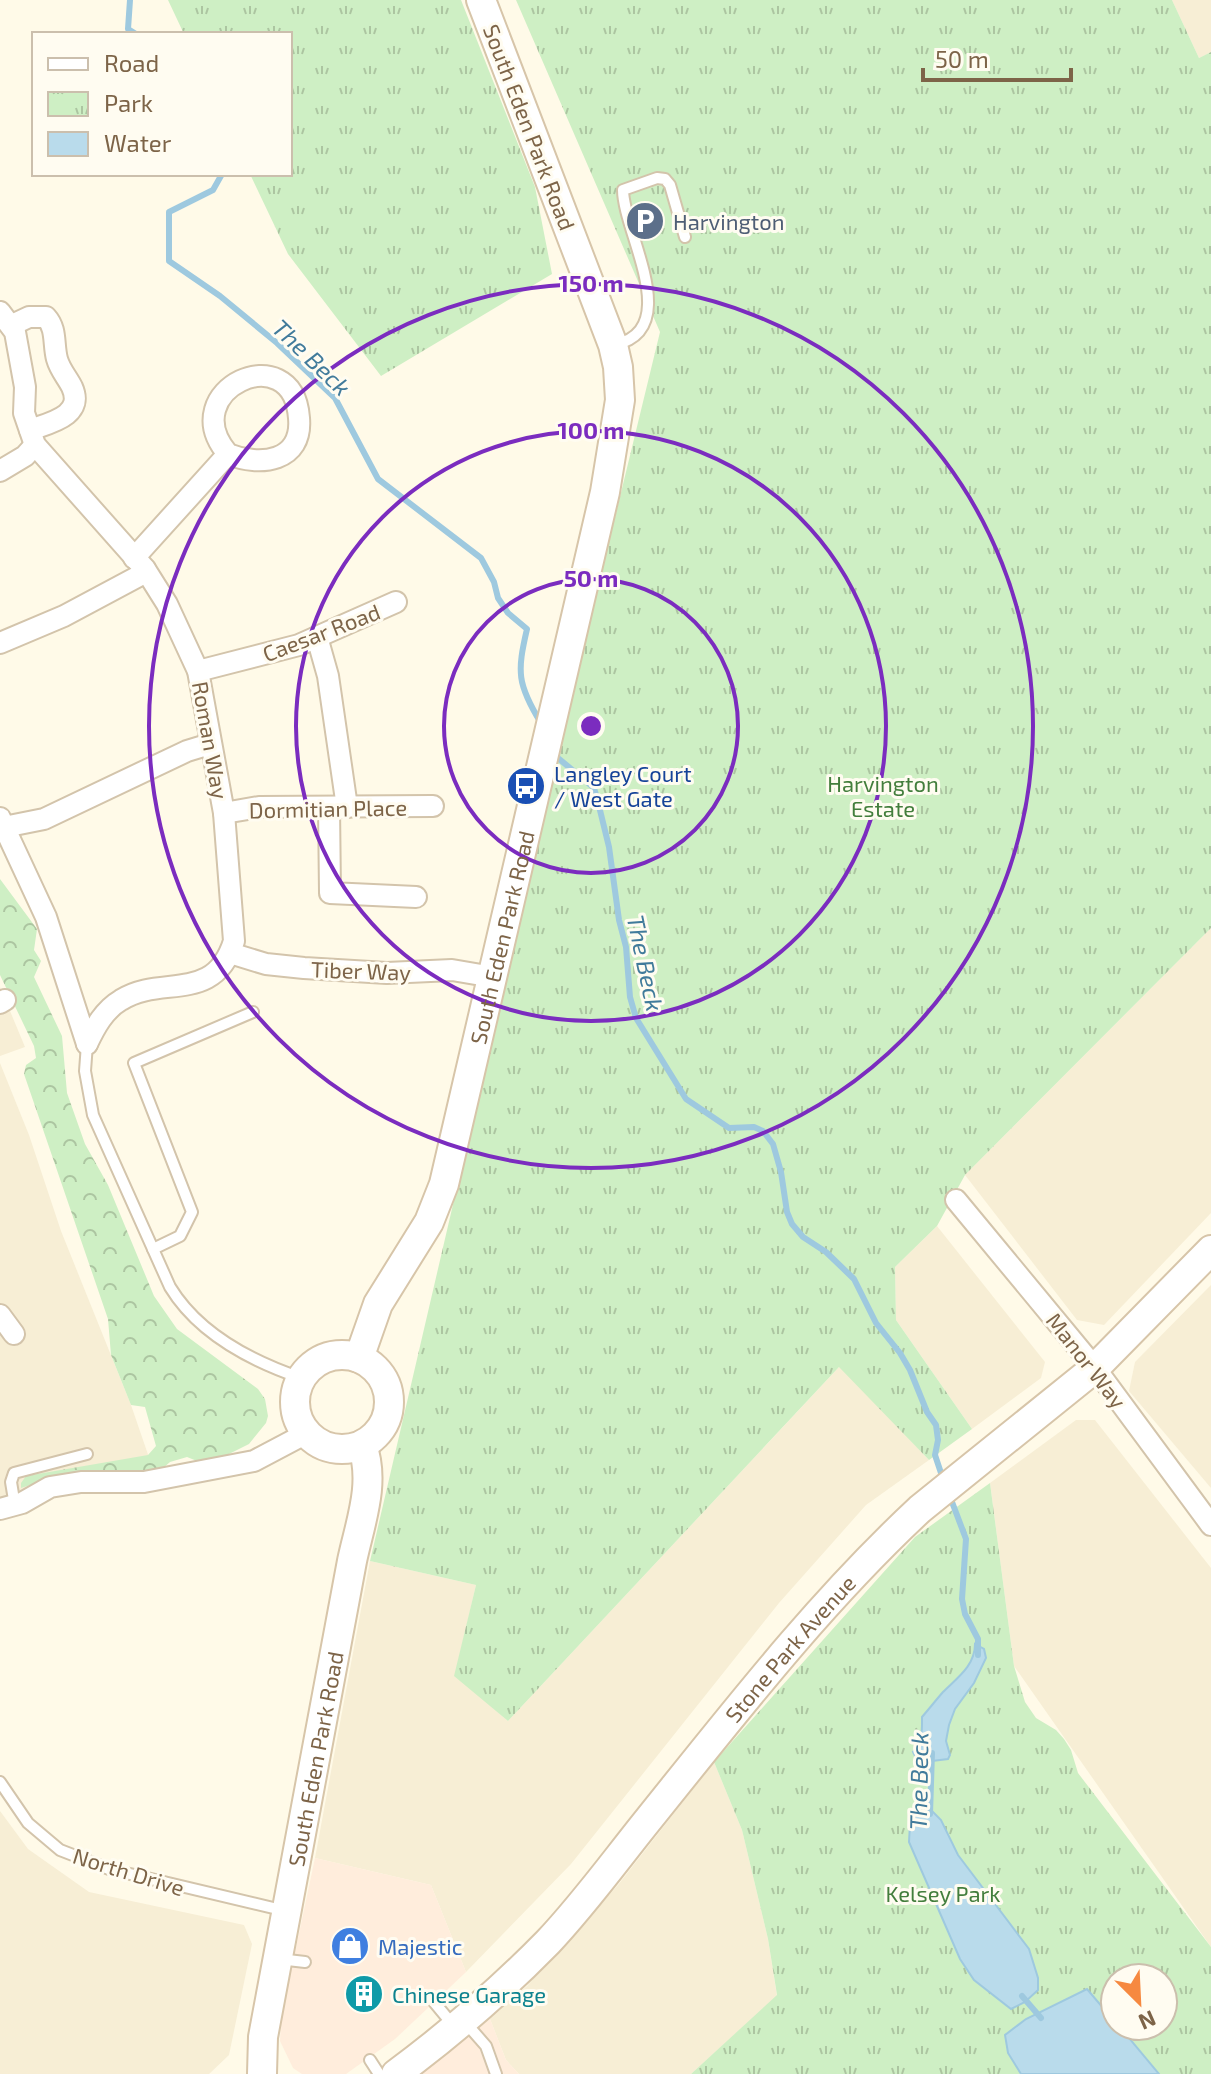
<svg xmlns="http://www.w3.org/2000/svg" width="1211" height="2074" font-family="'Exo 2',sans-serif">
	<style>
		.residential { fill: #f7eed5 }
		.commercial { fill: #ffeddc }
		.forest { fill: url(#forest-crowns) }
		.park { fill: url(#park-tufts); fill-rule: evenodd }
		.water { fill: #b9dbeb; stroke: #9ec9df; stroke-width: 2 }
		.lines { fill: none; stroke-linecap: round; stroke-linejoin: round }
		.stream { stroke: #9ec9df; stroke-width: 6 }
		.lane-casing { stroke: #d3c4ab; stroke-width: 14 }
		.street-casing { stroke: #d3c4ab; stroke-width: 24 }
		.secondary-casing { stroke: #d7c5a9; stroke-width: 32 }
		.lane { stroke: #fff; stroke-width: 10 }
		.street { stroke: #fff; stroke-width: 20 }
		.secondary { stroke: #fff; stroke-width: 28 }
		.ring { fill: none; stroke: #7b2cbf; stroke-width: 4 }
		.labels { text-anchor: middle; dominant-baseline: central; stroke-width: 6; stroke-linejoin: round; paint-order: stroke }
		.street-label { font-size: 22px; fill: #7d6448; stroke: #fffcf1 }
		.service-label { font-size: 22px; fill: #4e5e75; stroke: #fffcf1; text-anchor: start }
		.transit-label { font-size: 22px; fill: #164399; stroke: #fffcf1; text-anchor: start }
		.park-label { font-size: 22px; fill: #437e3c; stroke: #fffcf1 }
		.shop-label { font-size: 22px; fill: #366cbe; stroke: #fffcf1; text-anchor: start }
		.culture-label { font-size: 22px; fill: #0d838f; stroke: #fffcf1; text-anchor: start }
		.water-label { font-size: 24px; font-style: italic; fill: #417b9b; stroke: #fffcf1 }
		.centre { fill: #7b2cbf; stroke: #fffcf1; stroke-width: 4 }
		.ring-label { font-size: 24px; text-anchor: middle; font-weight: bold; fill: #7b2cbf; stroke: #fffcf1; stroke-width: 6; stroke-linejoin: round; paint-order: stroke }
	</style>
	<defs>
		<pattern id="forest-crowns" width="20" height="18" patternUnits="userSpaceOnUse" patternTransform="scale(2)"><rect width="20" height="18" fill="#ceefc4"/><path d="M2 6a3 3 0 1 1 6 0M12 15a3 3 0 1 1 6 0" fill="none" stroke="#acc5a1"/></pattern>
		<pattern id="park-tufts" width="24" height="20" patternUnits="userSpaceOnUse" patternTransform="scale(2)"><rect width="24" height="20" fill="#ceefc4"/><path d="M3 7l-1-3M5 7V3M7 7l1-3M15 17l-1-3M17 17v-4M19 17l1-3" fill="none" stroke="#acc5a1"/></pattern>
	</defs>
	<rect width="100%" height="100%" fill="#fffae8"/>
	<g class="residential">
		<path d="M1172,0h39v52l-12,6z"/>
		<path d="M1211,928v285l-107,112 -27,-5 -112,-145z"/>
		<path d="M0,987l25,60 -25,9z"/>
		<path d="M0,1063l29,72 32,96 70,174 23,67 -154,29z"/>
		<path d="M937,1226l108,136 -4,16 -69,51 -76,-109 -1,-53z"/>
		<path d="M1211,1285v203l-82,-97 6,-29z"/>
		<path d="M840,1366l89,94 -63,45 -87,98 -208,261 -105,108 -35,-87 -116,-27 55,-297 106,24 -21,90 53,46z"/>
		<path d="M1076,1420h19l116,148v379l-197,-281 -24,-183z"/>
		<path d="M714,1762l28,68 26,109 9,57 -86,78h-172l-13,-14 -16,-41 37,-33 91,-101z"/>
		<path d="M0,1811l28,38 61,43 155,33 8,19 -23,111 -20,19h-209z"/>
	</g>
	<g class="commercial">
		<path d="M315,1858l116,27 35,87 -71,67 -49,35h-44l-9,-6 -13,-27 1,-23z"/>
		<path d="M490,2019l16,41 13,14h-99z"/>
	</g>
	<path class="forest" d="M0,879l37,50 -3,21 7,11 -7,16 28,59 5,57 18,51 23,41 46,111 23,33 81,60 7,10 3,17 -2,7 -17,21 -22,11 -30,6 -10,-4 -17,5 -8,7 -32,5 -87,7 -22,7v-5l5,-7 122,-21 8,-9 -11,-39 -14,-2 -20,-50 -3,-36 -84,-245 2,-9 10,-7 -2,-12 -34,-71z"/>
	<g class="park">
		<path d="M168,0h293l74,187 17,87 -171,102 -93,-122 -38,-80h40v-140h-106z"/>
		<path d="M516,0h656l27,58 12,-6v876l-246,247 -28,51 -42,41 1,53 76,109 -43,31 -90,-93 -331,354 -54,-45 22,-91 -106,-24 196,-842 94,-387z"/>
		<path d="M990,1483l24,183 11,36 11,16 20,12 8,9 7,11 7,23 133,174v127h-520l86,-79 -9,-56 -26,-109 -28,-68 201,-225zM1115,1978h48v48h-48z"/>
	</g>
	<g class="water">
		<path d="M975,1644l9,5 2,9 -12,25 -19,26 -6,16 -3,16 4,14 -2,4 -16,2 -17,-5 -2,-4c10,-11 9,-22 9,-35 7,-8 14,-17 21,-25 14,-14 32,-26 32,-48z"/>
		<path d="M930,1809l11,11 17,35 71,94 9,29v12l-13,12 -14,7 -37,-29 -14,-21 -51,-117 1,-18 6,-13z"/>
		<path d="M1087,1989l28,33v4h4l40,48h-138l-13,-21 -3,-18 21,-16z"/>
	</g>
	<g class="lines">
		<g class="stream">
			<path d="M130,0l-2,29 8,5"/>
			<path d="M222,174l-9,16 -44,22v49l51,35 57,47 58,55 43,81 103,79 13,24 4,16 10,15 19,16c-10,43 -10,55 14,94"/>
			<path d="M554,751l4,7 36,30 3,10 12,49 10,73 7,27 4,50 6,21 50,81 43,29 25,-1 9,4 10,13 8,28 6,40 5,12 11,13 23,15 28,27 22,44 24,30 10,17 17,42 9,13 2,15 -3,15 8,24"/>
			<path d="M949,1494l17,45 -4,60 3,15 13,25v16"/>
			<path d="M930,1814l2,-61"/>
			<path d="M1022,1996l19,22"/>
		</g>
		<defs>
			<g id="lane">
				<path d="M614,345c71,-15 9,-113 9,-155l34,-12 8,1 5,6 15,52"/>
				<path d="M87,1044l-2,27 8,44 77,172c28,46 81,74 131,91"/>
				<path d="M153,1249l27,-13 12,-24 -58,-149 119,-51"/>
				<path d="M15,1506l-4,-24 3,-9 73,-19"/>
				<path d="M0,1782l28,41 32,27 49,19 177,42"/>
				<path d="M279,1959l26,3"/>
				<path d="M434,2002l19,23"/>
				<path d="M465,2022l21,24 10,28"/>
				<path d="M370,2060l9,14"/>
			</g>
			<g id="street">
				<path d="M0,312l15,20 10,55 -1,26 11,32 110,124 22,35 31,67 26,142 10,128c-20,64 -72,33 -113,59 -17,10 -26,27 -34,44"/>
				<path d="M12,325l17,-8h17c11,12 7,27 11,42 3,11 10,18 15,28 13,29 -23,36 -42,43"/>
				<path d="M0,471l25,-15 10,-11"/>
				<path d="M134,558l94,-104c32,13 75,8 71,-36 -6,-83 -126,-28 -71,36"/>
				<path d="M317,637l11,39 19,131"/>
				<path d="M0,643l64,-27 73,-39 8,-8"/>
				<path d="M198,671l101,-26 97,-43"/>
				<path d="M329,807l1,86 86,4"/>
				<path d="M224,813l35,-6 174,-1"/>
				<path d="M0,818l46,99 41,127"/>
				<path d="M4,827l40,-8 143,-68 23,-7"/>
				<path d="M230,953l36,11 38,4 83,5 65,-3 41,7"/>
				<path d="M0,1003l5,-3"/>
				<path d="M956,1200l139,168 116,157"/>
				<path d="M0,1315l14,19"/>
				<path d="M0,1509l22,-6 28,-16 31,-5h63l110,-21 53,-28"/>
			</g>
			<g id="secondary">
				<circle cx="342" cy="1402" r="47"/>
				<path id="s1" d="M359,1358l19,-54 51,-82 15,-38 161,-692 15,-92 -2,-33 -5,-22 -132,-345"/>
				<path id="s2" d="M262,2074l1,-37 89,-476c8,-38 24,-78 10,-116"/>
				<path id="s3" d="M396,2074c54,-40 105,-84 152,-132 36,-38 67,-81 100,-122 86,-107 171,-217 272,-311l175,-141 116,-118"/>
			</g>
		</defs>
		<use href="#lane" class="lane-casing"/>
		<use href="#street" class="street-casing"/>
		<use href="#secondary" class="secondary-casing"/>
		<use href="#lane" class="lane"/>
		<use href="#street" class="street"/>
		<use href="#secondary" class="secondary"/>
	</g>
	<g class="ring">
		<circle cx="591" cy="726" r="147"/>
		<circle cx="591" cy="726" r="295"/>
		<circle cx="591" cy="726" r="442"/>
	</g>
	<defs>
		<symbol id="parking-disc" viewBox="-11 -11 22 22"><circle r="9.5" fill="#5c6f8a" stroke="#fffcf1"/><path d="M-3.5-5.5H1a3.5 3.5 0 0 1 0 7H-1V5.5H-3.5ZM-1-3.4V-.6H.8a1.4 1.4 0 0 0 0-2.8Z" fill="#fff"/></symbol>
		<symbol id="bus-disc" viewBox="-11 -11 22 22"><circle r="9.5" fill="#1a4fb4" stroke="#fffcf1"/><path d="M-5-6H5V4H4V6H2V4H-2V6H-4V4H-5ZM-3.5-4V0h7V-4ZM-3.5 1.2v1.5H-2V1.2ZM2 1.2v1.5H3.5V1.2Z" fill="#fff"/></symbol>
		<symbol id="shop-disc" viewBox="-11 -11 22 22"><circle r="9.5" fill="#3f7fe0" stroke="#fffcf1"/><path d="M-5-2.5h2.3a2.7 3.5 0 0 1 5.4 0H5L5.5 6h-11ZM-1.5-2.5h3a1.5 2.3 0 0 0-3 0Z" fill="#fff"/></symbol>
		<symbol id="building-disc" viewBox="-11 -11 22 22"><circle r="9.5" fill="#0f9aa8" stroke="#fffcf1"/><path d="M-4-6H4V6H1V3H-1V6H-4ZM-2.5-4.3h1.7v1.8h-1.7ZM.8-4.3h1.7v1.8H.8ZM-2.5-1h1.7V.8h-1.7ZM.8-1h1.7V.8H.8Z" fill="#fff"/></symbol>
	</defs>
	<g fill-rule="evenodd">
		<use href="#parking-disc" x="623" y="199" width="44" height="44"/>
		<use href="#bus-disc" x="504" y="764" width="44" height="44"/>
		<use href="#shop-disc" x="328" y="1924" width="44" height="44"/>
		<use href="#building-disc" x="342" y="1972" width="44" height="44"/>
	</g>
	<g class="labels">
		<g class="street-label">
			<text transform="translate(530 127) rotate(69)">South Eden Park Road</text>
			<text transform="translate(321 632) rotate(-21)">Caesar Road</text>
			<text transform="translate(211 740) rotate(80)">Roman Way</text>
			<text transform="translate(328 808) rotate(-1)">Dormitian Place</text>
			<text stroke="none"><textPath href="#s1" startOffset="448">South Eden Park Road</textPath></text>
			<text transform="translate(361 970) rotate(2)">Tiber Way</text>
			<text transform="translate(1087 1360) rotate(52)">Manor Way</text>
			<text stroke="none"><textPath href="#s3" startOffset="582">Stone Park Avenue</textPath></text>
			<text stroke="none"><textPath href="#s2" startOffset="320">South Eden Park Road</textPath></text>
			<text transform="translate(129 1871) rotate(17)">North Drive</text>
		</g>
		<g class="service-label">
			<text x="673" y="221">Harvington</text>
		</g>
		<g class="transit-label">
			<text x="554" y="773">Langley Court<tspan x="554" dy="25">/ West Gate</tspan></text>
		</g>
		<g class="park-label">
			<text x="883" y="783">Harvington<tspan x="883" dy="25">Estate</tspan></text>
			<text x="943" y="1893">Kelsey Park</text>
		</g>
		<g class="shop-label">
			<text x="378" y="1946">Majestic</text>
		</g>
		<g class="culture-label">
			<text x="392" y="1994">Chinese Garage</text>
		</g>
		<g class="water-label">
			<text transform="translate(312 357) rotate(44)">The Beck</text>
			<text transform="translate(646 963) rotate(78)">The Beck</text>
			<text transform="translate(918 1781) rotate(-89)">The Beck</text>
		</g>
	</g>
	<circle cx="591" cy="726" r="12" class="centre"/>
	<g class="ring-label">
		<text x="591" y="292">150 m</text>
		<text x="591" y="439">100 m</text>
		<text x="591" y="587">50 m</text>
	</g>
	<rect x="32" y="32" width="260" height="144" fill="#fffcf1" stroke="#cbbfad" stroke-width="2"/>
	<rect x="48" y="58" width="40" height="12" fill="#ffffff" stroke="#cbbfad" stroke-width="2"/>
	<text x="104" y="72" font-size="24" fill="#7d6448">Road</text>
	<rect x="48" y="92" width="40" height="24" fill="url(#park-tufts)" stroke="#cbbfad" stroke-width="2"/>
	<text x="104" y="112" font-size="24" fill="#7d6448">Park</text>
	<rect x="48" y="132" width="40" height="24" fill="#b9dbeb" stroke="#cbbfad" stroke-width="2"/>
	<text x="104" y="152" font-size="24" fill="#7d6448">Water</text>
	<g transform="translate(1139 2002) rotate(156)"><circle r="38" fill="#fffcf1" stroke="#cbbfad" stroke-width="2"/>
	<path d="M0-6L14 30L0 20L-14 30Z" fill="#f68940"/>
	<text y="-12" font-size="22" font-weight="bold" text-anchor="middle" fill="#7d6448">N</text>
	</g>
	<path d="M923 68v12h148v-12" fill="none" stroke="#7d6448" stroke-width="4"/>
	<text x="935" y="68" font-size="24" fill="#7d6448" stroke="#fffcf1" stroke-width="6" paint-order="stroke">50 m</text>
</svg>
